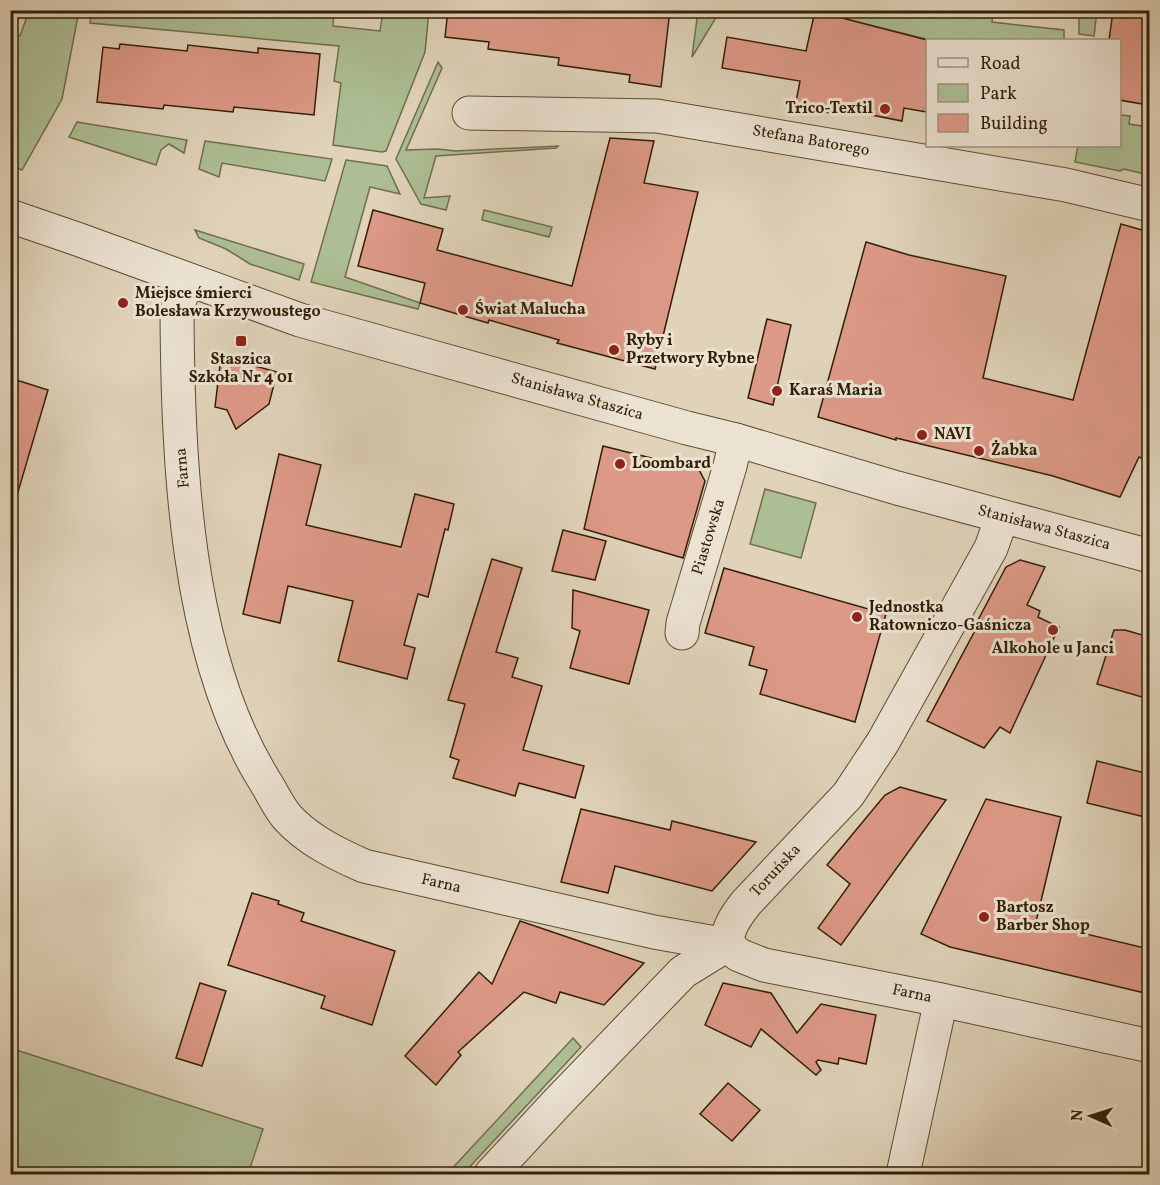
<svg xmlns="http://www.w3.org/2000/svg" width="1160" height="1185" font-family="Vollkorn,serif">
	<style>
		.green { fill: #adbe94; stroke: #706e4c; stroke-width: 1.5 }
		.building { fill: #dd9987; stroke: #321f05; stroke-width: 1.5 }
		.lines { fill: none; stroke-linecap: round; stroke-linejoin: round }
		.minor-casing { stroke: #5e4c32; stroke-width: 35 }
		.tertiary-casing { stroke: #5e4c32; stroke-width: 35 }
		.minor { stroke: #ebe2d2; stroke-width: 33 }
		.tertiary { stroke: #ebe2d2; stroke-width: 33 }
		.poi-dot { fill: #8f2418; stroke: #ebe2d2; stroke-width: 2 }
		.labels { text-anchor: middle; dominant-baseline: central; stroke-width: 6; stroke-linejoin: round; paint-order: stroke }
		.poi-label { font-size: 16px; font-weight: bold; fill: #321f05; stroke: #ebe2d2; text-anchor: start }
		.street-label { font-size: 16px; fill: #321f05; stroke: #ebe2d2 }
	</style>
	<rect width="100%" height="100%" fill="#e0d3ba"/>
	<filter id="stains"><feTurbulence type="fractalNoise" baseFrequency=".00333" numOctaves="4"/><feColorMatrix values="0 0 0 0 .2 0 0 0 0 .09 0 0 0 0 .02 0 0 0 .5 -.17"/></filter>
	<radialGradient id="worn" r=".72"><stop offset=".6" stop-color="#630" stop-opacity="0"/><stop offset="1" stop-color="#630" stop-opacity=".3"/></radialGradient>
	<g class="green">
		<path d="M92,10l30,1 38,4 1,-5 173,1 -1,15 47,5 3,-20h46l-4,41 -39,99 -4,1 -49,-7 8,-62 -7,-2 5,-35 -249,-23z"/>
		<path d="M29,11h50l-17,88 -40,71 -11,-4 -1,-132 10,2z"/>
		<path d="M698,11h22l-28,46z"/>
		<path d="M814,11h162l17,2 -1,9 72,8v10h-134z"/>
		<path d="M1079,11h18l-3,25 -15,-2z"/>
		<path d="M438,62l4,6 -36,82 32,-1 17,2 103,-5 -2,2 -120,8 -12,42 26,-2 -4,14 -25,-6 -25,-45z"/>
		<path d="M1120,115l10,1 -1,8 20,3v48l-25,-6 -4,2 -45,-9 3,-16h42z"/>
		<path d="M77,122l110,18 -3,13 -15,-9 -8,6 -5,15 -87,-28z"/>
		<path d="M205,141l127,18 -7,22 -103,-18 -3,14 -20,-8z"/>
		<path d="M346,160l41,6 13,28 -30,-7 -25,90 75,26 -2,6 -107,-27z"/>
		<path d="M484,210l68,17 -3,10 -67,-17z"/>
		<path d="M195,230l109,34 -5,16 -49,-16 -24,-15 -27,-11z"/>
		<path d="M765,489l51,14 -15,55 -51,-14z"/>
		<path d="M573,1038l8,9 -118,127h-16z"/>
		<path d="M10,1048l253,81 -15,45h-237z"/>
	</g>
	<g class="building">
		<path d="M448,10h222l-9,77 -32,-5 1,-7 -72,-10 1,-7 -71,-9 1,-7 -44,-5z"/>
		<path d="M815,11l112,29v72l-23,-4 -2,13 -71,-14 -1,6 -35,-6 5,-26 -78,-13 5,-31 79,14z"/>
		<path d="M1113,12l32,4 -1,8 5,1v80l-30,-5v-60h-10z"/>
		<path d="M120,44l67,7 1,-6 70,8v-5l62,6 -6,61 -80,-8 -1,5 -69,-7 -1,4 -66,-7 6,-55 16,2z"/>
		<path d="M610,138l44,3 -10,42 54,9 -43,177 -98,-26 2,-3 -70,-20 -1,3 -68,-20 5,-20 -67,-17 15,-56 70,19 -6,21 135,36z"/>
		<path d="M1121,224l28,8v229l-10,-4 -19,40 -67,-21 -157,-38v2l-78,-23 48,-175 43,13 97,21 -23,102 90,22z"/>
		<path d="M767,319l24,6 -18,80 -25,-7z"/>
		<path d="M221,357l56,15 -8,32 -33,25 -9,-19 -12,-3z"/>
		<path d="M10,378l38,12 -30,102 -8,-1z"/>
		<path d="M603,446l96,24 6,11 -22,77 -99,-29z"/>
		<path d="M279,454l42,11 -15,60 95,22 14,-53 39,10 -6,26 -3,-1 -17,68 -10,-3 -14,51 11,3 -8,31 -69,-18 15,-60 -65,-15 -8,37 -37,-9z"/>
		<path d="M563,530l43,11 -11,39 -43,-9z"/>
		<path d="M492,559l30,9 -26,84 22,6 -6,19 30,9 -19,64 61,16 -9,32 -56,-15 -4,13 -62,-18 6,-18 -9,-3 15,-53 -17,-4z"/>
		<path d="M1020,560l25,7 -18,38 13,6 -2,6 21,10 -49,106 -10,-6 -16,21 -57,-27 52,-98 -2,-1 29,-55z"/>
		<path d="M724,568l162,46 -31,108 -95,-28 7,-24 -18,-5 5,-18 -49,-14z"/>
		<path d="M573,590l76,20 -20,74 -59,-16 10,-37 -8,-3z"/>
		<path d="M1114,630h11l24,7v62l-52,-15z"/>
		<path d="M1097,761l52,13v44l-62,-15z"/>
		<path d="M900,787l46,13 -105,145 -23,-17 32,-44 -23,-19 58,-70z"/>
		<path d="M986,799l75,18 -25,105 113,27v45l-199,-47 -29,-13z"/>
		<path d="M581,809l89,21 2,-9 84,21 -44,49 -97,-25 -7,27 -47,-11z"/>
		<path d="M252,893l27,8 -1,3 26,9 -3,8 94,30 -23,74 -51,-17 4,-12 -97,-31z"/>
		<path d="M520,921l124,42 -40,42 -44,-13 -4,11 -32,-11 -66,60 3,3 -25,30 -31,-29 74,-84 13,12z"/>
		<path d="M200,983l26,8 -24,75 -26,-8z"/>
		<path d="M723,983l48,10 26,40 24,-29 55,11 -10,49 -27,-6 -1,6 -20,-4 -2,2 5,8 -5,5 -55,-46 -10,18 -46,-22z"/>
		<path d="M728,1083l32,27 -28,31 -32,-27z"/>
	</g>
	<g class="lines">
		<defs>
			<g id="minor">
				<path d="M469,113l188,3 409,69 84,20"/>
				<path d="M188,280l-8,19 -3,14c1,148 8,342 89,470 7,11 13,25 22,35 20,22 49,36 76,48l290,66 73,13 12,10 25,10 177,35 209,46"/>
				<path d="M682,633l1,-10 47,-157 6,-26"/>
				<path d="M491,1174l64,-69 128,-133 44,-27c0,-17 9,-29 19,-42l102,-108 35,-53 108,-194 11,-31"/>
				<path d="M903,1174l38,-174"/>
			</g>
			<path id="tertiary" d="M10,216l67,23 223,81 387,108 49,12 161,48 253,68"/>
		</defs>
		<use href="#minor" class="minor-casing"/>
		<use href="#tertiary" class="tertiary-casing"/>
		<use href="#minor" class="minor"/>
		<use href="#tertiary" class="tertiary"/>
	</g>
	<g class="poi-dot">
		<circle cx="885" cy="109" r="6"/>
		<circle cx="123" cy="303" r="6"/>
		<circle cx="463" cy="310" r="6"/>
		<rect x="235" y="335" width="12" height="12" rx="3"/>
		<circle cx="614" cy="350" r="6"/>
		<circle cx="777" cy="391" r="6"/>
		<circle cx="922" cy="435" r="6"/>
		<circle cx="979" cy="451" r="6"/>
		<circle cx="620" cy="464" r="6"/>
		<circle cx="857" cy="617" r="6"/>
		<circle cx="1053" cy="630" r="6"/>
		<circle cx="984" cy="917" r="6"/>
	</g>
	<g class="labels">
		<g class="poi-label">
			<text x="873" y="109" text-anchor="end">Trico-Textil</text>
			<text x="135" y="294">Miejsce śmierci<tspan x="135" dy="18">Bolesława Krzywoustego</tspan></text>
			<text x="475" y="310">Świat Malucha</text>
			<text x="626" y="341">Ryby i<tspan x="626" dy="18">Przetwory Rybne</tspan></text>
			<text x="241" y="360" text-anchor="middle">Staszica<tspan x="241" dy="18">Szkoła Nr 4 01</tspan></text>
			<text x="789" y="391">Karaś Maria</text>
			<text x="934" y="435">NAVI</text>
			<text x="991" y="451">Żabka</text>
			<text x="632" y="464">Loombard</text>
			<text x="869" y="608">Jednostka<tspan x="869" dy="18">Ratowniczo-Gaśnicza</tspan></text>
			<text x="1053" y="649" text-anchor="middle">Alkohole u Janci</text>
			<text x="996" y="908">Bartosz<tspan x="996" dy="18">Barber Shop</tspan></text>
		</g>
		<g class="street-label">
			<text transform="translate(811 141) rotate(10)">Stefana Batorego</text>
			<text transform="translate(577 397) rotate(16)">Stanisława Staszica</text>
			<text transform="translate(183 468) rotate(-95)">Farna</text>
			<text transform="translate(1044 528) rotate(15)">Stanisława Staszica</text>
			<text transform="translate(709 537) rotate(-73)">Piastowska</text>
			<text transform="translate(776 871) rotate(-47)">Toruńska</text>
			<text transform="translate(441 884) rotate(13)">Farna</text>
			<text transform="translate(912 994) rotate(12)">Farna</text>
		</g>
	</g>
	<rect width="1160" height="1185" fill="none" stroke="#e0d3ba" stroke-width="36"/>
	<rect x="12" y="12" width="1136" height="1161" fill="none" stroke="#321f05" stroke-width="3"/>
	<rect x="18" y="18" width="1124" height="1149" fill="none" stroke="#321f05" stroke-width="1.5"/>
	<rect x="926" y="39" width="195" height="108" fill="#ebe2d2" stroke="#a19480" stroke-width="1.5"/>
	<rect x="938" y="58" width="30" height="9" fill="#ebe2d2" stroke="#a19480" stroke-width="1.5"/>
	<text x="980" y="69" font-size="18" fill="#321f05">Road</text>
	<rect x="938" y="84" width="30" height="18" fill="#adbe94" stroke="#a19480" stroke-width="1.5"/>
	<text x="980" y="99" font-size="18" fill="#321f05">Park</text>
	<rect x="938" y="114" width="30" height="18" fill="#dd9987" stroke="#a19480" stroke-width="1.5"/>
	<text x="980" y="129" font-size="18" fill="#321f05">Building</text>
	<g transform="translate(1091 1116) rotate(273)" stroke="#ebe2d2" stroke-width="4.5" paint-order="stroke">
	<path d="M0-4.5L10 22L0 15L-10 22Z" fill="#321f05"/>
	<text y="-9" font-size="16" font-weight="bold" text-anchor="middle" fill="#321f05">N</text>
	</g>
	<rect width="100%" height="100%" filter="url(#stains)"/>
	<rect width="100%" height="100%" fill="url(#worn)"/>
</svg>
